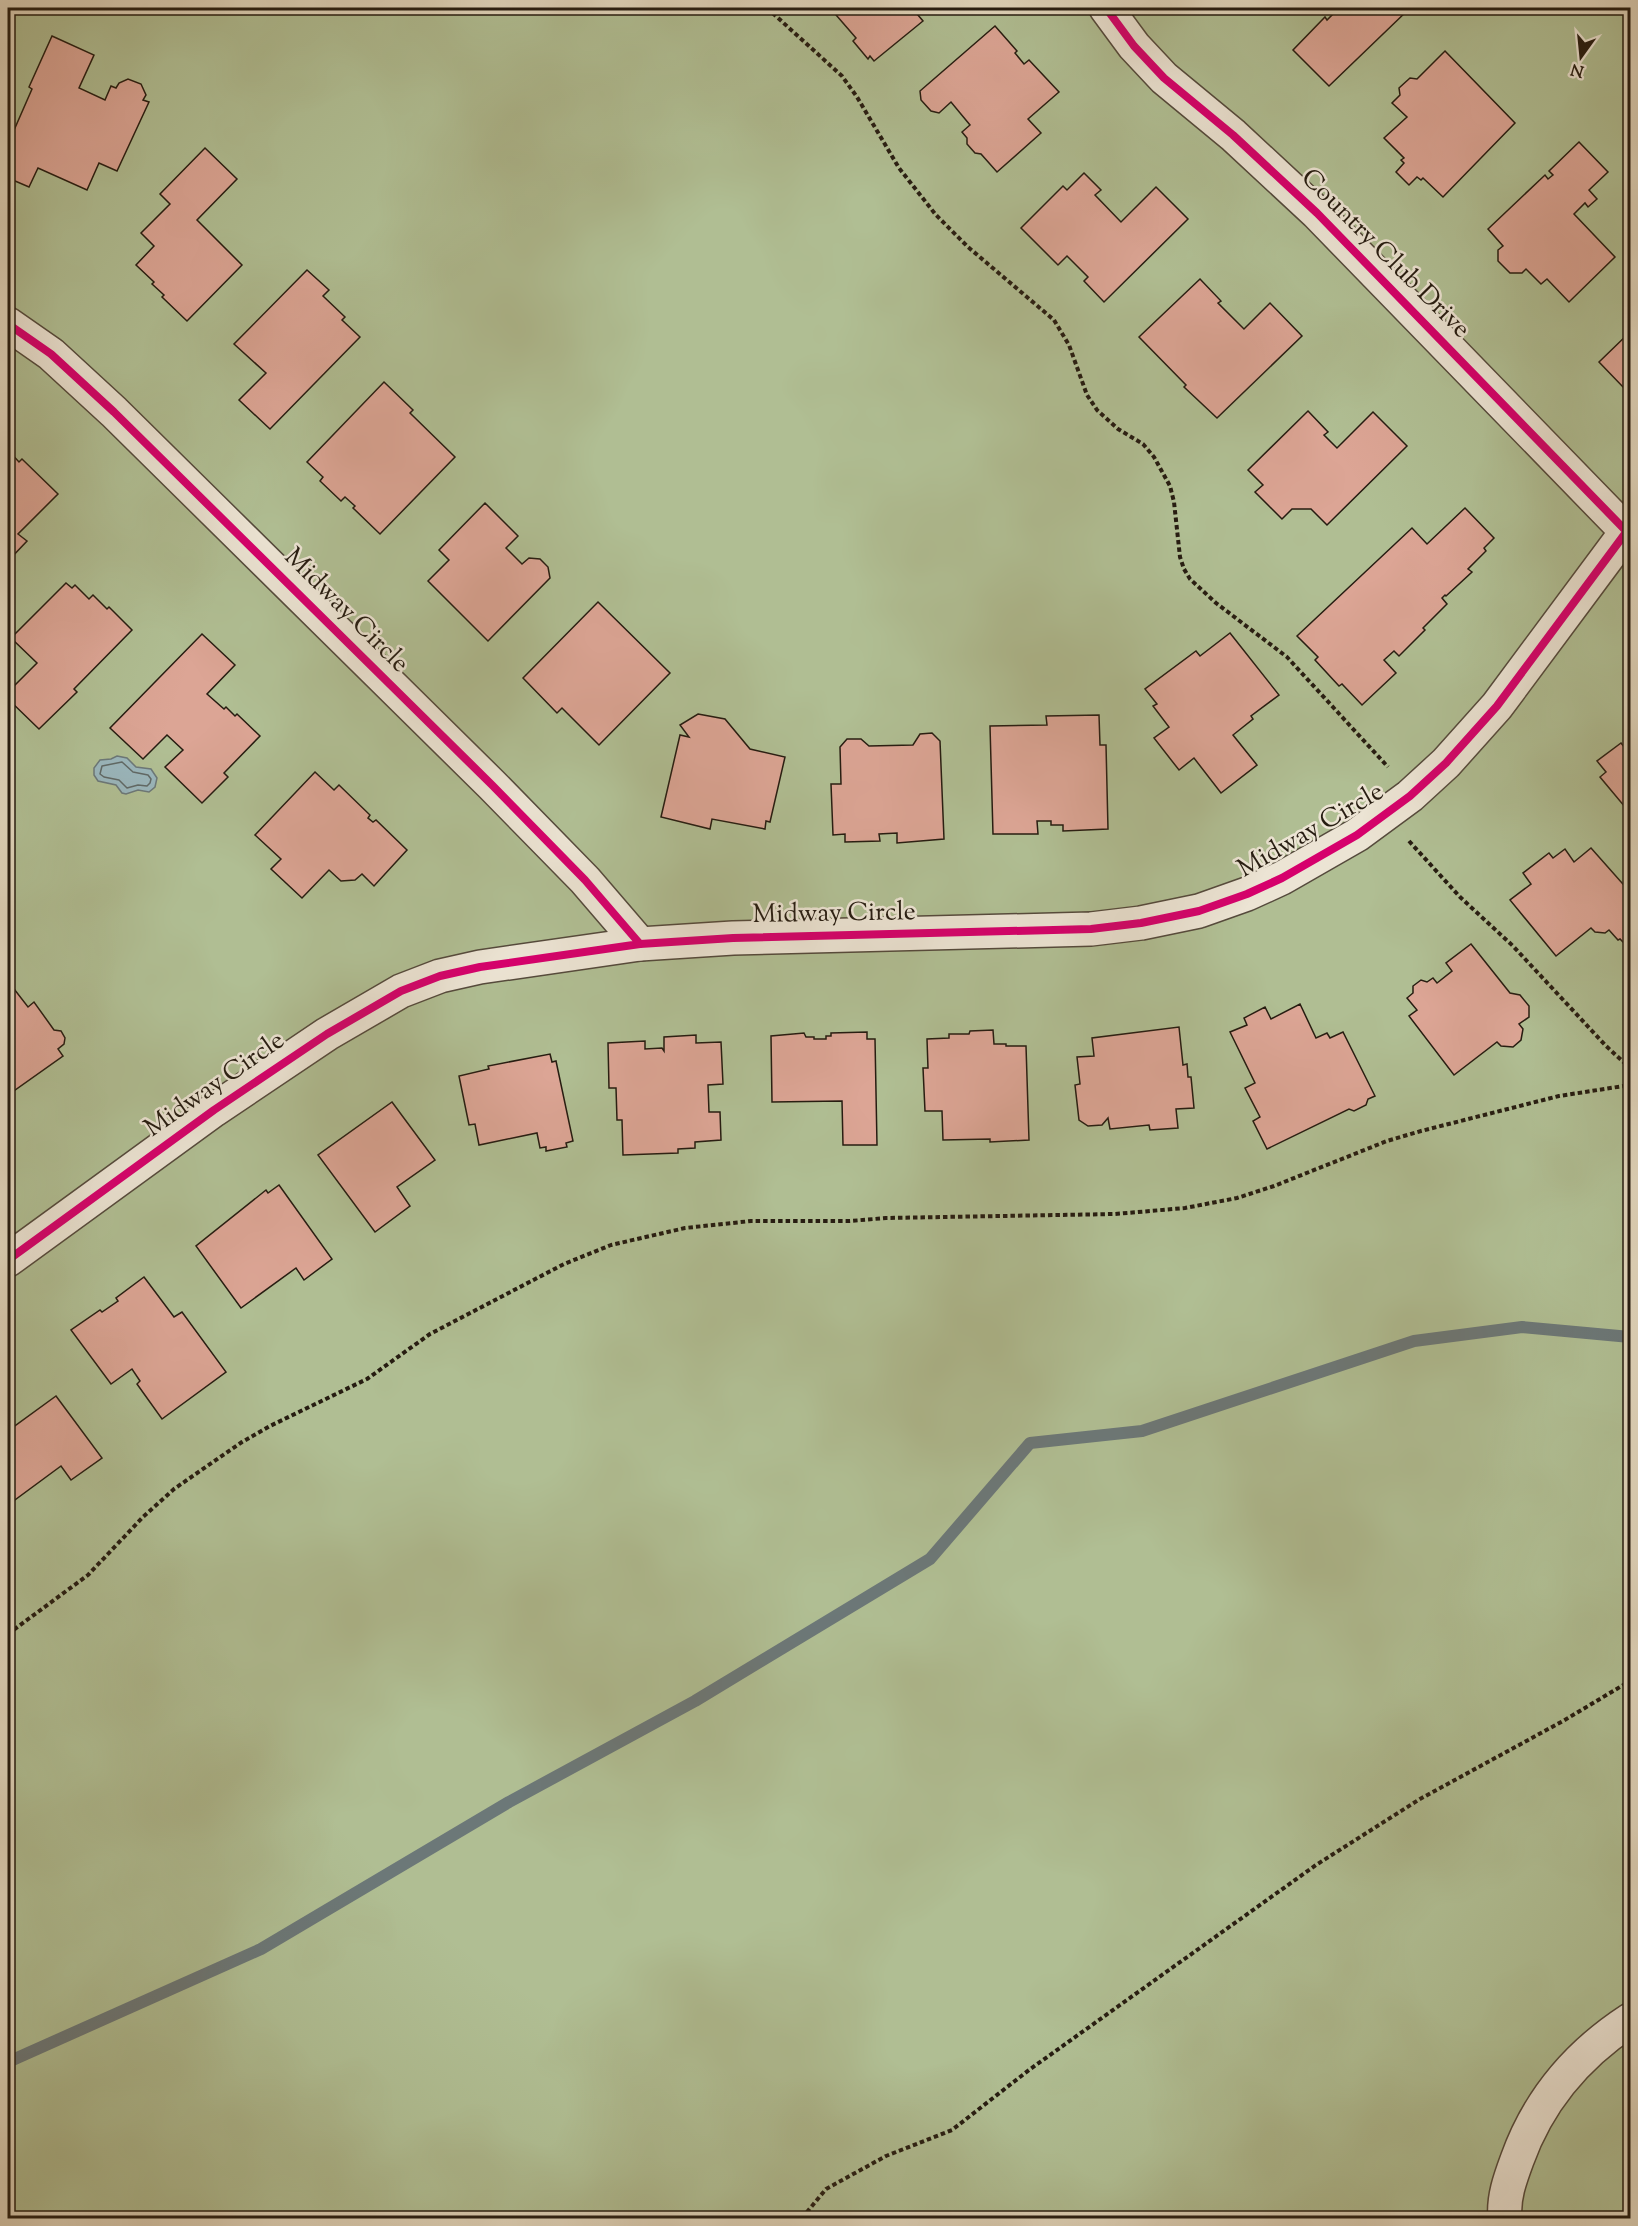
<svg xmlns="http://www.w3.org/2000/svg" width="1638" height="2226" font-family="'Sorts Mill Goudy',serif">
	<style>
		.green { fill: #b0be93; stroke: #6b6d52; stroke-width: 1.5 }
		.water { fill: #9ab6bc; stroke: #6c7878; stroke-width: 1.5 }
		.lines { fill: none; stroke-linecap: round; stroke-linejoin: round }
		.shore { stroke: #606966; stroke-width: 1.5 }
		.stream { stroke: #6c7878; stroke-width: 12 }
		.building { fill: #dca595; stroke: #261c11; stroke-width: 1.5 }
		.minor-casing { stroke: #554a3c; stroke-width: 36 }
		.path { stroke: #261c11; stroke-width: 4; stroke-dasharray: 4.5 3; stroke-linecap: butt }
		.minor { stroke: #ece4d4; stroke-width: 33 }
		.cycleway-casing { stroke: #ece4d4; stroke-width: 11 }
		.cycleway { stroke: #d6006c; stroke-width: 8 }
		.labels { text-anchor: middle; dominant-baseline: central; stroke-width: 5; stroke-linejoin: round; paint-order: stroke }
		.street-label { font-size: 26px; fill: #261c11; stroke: #ece4d4 }
	</style>
	<rect width="100%" height="100%" fill="#e1d6bd"/>
	<filter id="stains"><feTurbulence type="fractalNoise" baseFrequency=".00333" numOctaves="4"/><feColorMatrix values="0 0 0 0 .2 0 0 0 0 .09 0 0 0 0 .02 0 0 0 .5 -.17"/></filter>
	<radialGradient id="worn" r=".72"><stop offset=".6" stop-color="#630" stop-opacity="0"/><stop offset="1" stop-color="#630" stop-opacity=".3"/></radialGradient>
	<rect class="green" x="8" y="8" width="1622" height="2210"/>
	<path class="water" d="M117,756l10,2 9,9 15,2 6,9 -2,9 -6,5 -11,-2 -12,4 -4,-1 -6,-8 -18,-4 -4,-6v-7l6,-8 11,-1z"/>
	<g class="lines">
		<path class="shore" d="M122,762l11,10 15,3 3,4 -1,4 -3,3 -9,-1 -11,3 -8,-8 -15,-3 -4,-3 2,-8z"/>
		<path class="stream" d="M8,2062l253,-113 248,-147 186,-101 235,-142 100,-116 112,-12 272,-90 108,-14 108,10"/>
	</g>
	<g class="building">
		<path d="M830,8h82l11,13 -49,40 -4,-5 -2,3 -15,-18 3,-3z"/>
		<path d="M1334,8h76l-81,78 -36,-36 32,-33 2,3 10,-10z"/>
		<path d="M995,26l22,25 -2,2 9,11 5,-4 30,32 -31,27 13,14 -44,39 -16,-18 -6,-1 -8,-9v-6l-5,-6 8,-7 -19,-23 -12,11 -8,-2 -10,-11 -1,-9z"/>
		<path d="M52,36l42,19 -15,33 26,12 6,-14 5,2 3,-5 9,-4 13,5 5,11 -3,5 6,2 -32,69 -18,-8 -12,27 -49,-22 -9,19 -21,-9v-34l24,-55 -3,-2z"/>
		<path d="M1445,51l70,72 -72,74 -20,-19 -2,2 -4,-3 -8,8 -13,-13 8,-9 -3,-3 3,-2 -20,-20 23,-21 -15,-14 8,-8 -1,-7 11,-10 7,1z"/>
		<path d="M1579,142l29,30 -19,18 8,9 -9,8 -3,-4 -11,11 41,43 -46,45 -22,-23 -6,5 -15,-15 -4,4h-12l-12,-12v-11l5,-4 -15,-17 57,-54 3,4 5,-4 -4,-4z"/>
		<path d="M205,148l32,31 -40,41 45,45 -55,56 -25,-24 2,-2 -12,-11 2,-2 -18,-17 18,-19 -13,-13 29,-29 -10,-10z"/>
		<path d="M1084,173l17,17 -6,5 26,27 35,-35 32,32 -84,83 -20,-21 4,-4 -21,-21 -9,9 -37,-37 42,-42 4,4z"/>
		<path d="M307,270l22,20 -6,6 22,21 -3,3 18,17 -90,92 -31,-29 27,-27 -32,-29z"/>
		<path d="M1200,279l21,22 -3,2 26,26 26,-26 32,33 -85,82 -33,-31 2,-2 -47,-48z"/>
		<path d="M1630,332v59l-5,-6 -2,2 -24,-25z"/>
		<path d="M384,382l29,28 -3,3 45,44 -75,77 -27,-26 2,-2 -10,-9 -4,4 -21,-20 3,-4 -16,-15z"/>
		<path d="M1308,411l20,21 -4,3 13,13 36,-36 34,34 -80,79 -16,-16h-19l-10,10 -27,-27 8,-7 -15,-15z"/>
		<path d="M8,450l11,12 3,-3 36,35 -40,40 9,7 -19,20z"/>
		<path d="M485,503l33,33 -12,12 16,16 7,-6 11,1 8,8 2,11 -62,63 -60,-60 21,-21 -10,-10z"/>
		<path d="M1465,508l29,30 -10,10 2,3 -18,18 4,3 -26,24 -1,-1 -3,3 5,6 -24,24 2,2 -26,26 -5,-5 -10,9 12,13 -34,32 -20,-21 -3,2 -24,-26 3,-3 -21,-21 115,-108 15,16z"/>
		<path d="M66,583l6,5 3,-3 14,14 4,-4 14,14 2,-2 23,23 -58,59 3,3 -38,37 -31,-30v-7l29,-29 -26,-25z"/>
		<path d="M598,602l72,71 -71,72 -37,-37 -5,5 -34,-35z"/>
		<path d="M1230,633l49,62 -28,21 2,3 -20,16 24,30 -36,28 -27,-35 -15,12 -25,-32 15,-11 -16,-21 4,-2 -12,-15 51,-38 4,5z"/>
		<path d="M202,634l33,31 -28,29 17,15 2,-2 9,9 2,-2 23,22 -36,37 4,4 -26,26 -37,-36 18,-17 -16,-15 -24,24 -33,-31z"/>
		<path d="M698,714l27,5 25,30 35,8 -15,65 -4,-1 -1,8 -53,-10 -2,10 -49,-12 19,-82 9,2 -9,-12z"/>
		<path d="M1099,715l1,30h6l2,84 -45,2v-6h-12v-4h-14l1,13h-45l-3,-108 57,-1 -1,-9z"/>
		<path d="M932,733l8,8 4,98 -47,4v-10l-18,1 1,7 -35,1v-8l-12,1 -2,-51h10l-1,-37 7,-8h14l8,7 44,-1 7,-11z"/>
		<path d="M1621,743l7,9 2,-1v62l-30,-36 6,-5 -9,-11z"/>
		<path d="M315,772l19,18 5,-5 31,30 -2,3 5,4 3,-2 31,30 -33,36 -12,-12 -7,6 -14,1 -12,-11 -27,28 -31,-29 10,-10 -26,-24z"/>
		<path d="M1591,848l39,44v54l-4,-1 -6,-6 -2,1 -9,-10 -4,3 -10,-1 -4,-4 -35,28 -46,-56 21,-16 -8,-11 26,-20 4,5 12,-9 9,13z"/>
		<path d="M1471,944l39,49 10,2 9,11v11l-10,7 4,5 -2,11 -8,7 -12,-1 -4,-4 -43,33 -45,-59 8,-6 -10,-12 6,-5v-7l8,-6 6,2 6,-4 4,5 15,-12 -6,-8z"/>
		<path d="M11,985l17,22 6,-5 20,28 7,1 4,7 -1,6 -6,5 5,7 -55,39v-108z"/>
		<path d="M1300,1004l16,34 11,-5 3,5 13,-6 32,64 -7,3 -2,6 -12,6 -5,-2 -82,40 -14,-28 7,-4 -15,-29 10,-5 -25,-51 17,-7 -3,-7 21,-11 6,12z"/>
		<path d="M1179,1027l4,38 4,-1 1,13h3l3,31 -18,1 2,19 -28,2 -1,-5 -39,4 -2,-11 -6,7 -14,1 -9,-6 -4,-35 5,-1 -3,-27 17,-1 -2,-18z"/>
		<path d="M993,1030l1,14h12v2h20l3,94 -39,2v-3l-47,1 -1,-29h-17l-2,-43h5l-1,-29 22,-1v-4h20l1,-3z"/>
		<path d="M867,1032v7h8l2,106h-34l-1,-44 -70,1 -1,-66 33,-3 2,4h8v2h12v-3h5v-3z"/>
		<path d="M696,1035v8l25,-1 2,42 -15,1 1,27h11l1,28 -26,2v6l-17,1v4l-55,2 -1,-35h-5l-1,-32h-7l-1,-45 37,-2v8l17,-1 2,3v-14z"/>
		<path d="M550,1054l2,8 4,-1 17,80 -7,2 1,4 -21,4v-4l-6,1 -3,-15 -58,12 -4,-21 -6,1 -10,-49 30,-7 -1,-3z"/>
		<path d="M392,1102l43,58 -38,27 13,19 -35,26 -57,-77z"/>
		<path d="M279,1185l53,74 -28,21 -8,-12 -55,40 -45,-62 70,-56 2,3z"/>
		<path d="M144,1277l30,40 8,-5 44,60 -64,47 -25,-35 3,-3 -8,-12 -21,15 -40,-54 29,-20 2,2 16,-11 -2,-3z"/>
		<path d="M56,1396l46,62 -31,22 -10,-14 -53,39v-74z"/>
	</g>
	<g class="lines">
		<defs>
			<g id="minor">
				<path d="M1106,8l28,38 30,32 69,57 84,78 313,322"/>
				<path d="M8,324l43,30 63,58 378,373 93,95 55,64 -160,23 -40,9 -39,15 -74,43 -113,76 -206,150"/>
				<path d="M640,944l93,-6 358,-9 50,-6 58,-12 48,-17 35,-16 75,-43 53,-39 36,-33 51,-57 130,-175"/>
				<path d="M1505,2218c-2,-20 5,-39 12,-58 21,-59 61,-106 113,-140"/>
			</g>
		</defs>
		<use href="#minor" class="minor-casing"/>
		<g class="path">
			<path d="M767,8l75,68 15,21 42,71 37,47 32,32 86,73 15,25 18,50 10,15 21,19 25,15 11,13 16,29 4,16 6,55 4,12 6,10 26,24 71,54 101,110"/>
			<path d="M1409,841l51,56 53,49 93,100 24,22"/>
			<path d="M8,1634l80,-59 55,-58 31,-28 68,-47 28,-16 97,-47 63,-45 134,-70 47,-19 74,-17 66,-7h99l36,-3 229,-4 70,-6 52,-10 37,-12 113,-45 34,-10 138,-35 71,-11"/>
			<path d="M802,2218l24,-29 60,-33 66,-26 77,-60 287,-205 104,-66 143,-78 67,-40"/>
		</g>
		<use href="#minor" class="minor"/>
		<defs>
			<g id="cycleway">
				<path d="M1106,8l28,38 30,32 69,57 84,78 313,322"/>
				<path d="M8,324l43,30 63,58 378,373 93,95 55,64 -160,23 -40,9 -39,15 -74,43 -113,76 -206,150"/>
				<path d="M640,944l93,-6 358,-9 50,-6 58,-12 48,-17 35,-16 75,-43 53,-39 36,-33 51,-57 130,-175"/>
			</g>
		</defs>
		<use href="#cycleway" class="cycleway-casing"/>
		<use href="#cycleway" class="cycleway"/>
	</g>
	<g class="labels">
		<g class="street-label">
			<text transform="translate(1385 254) rotate(45)">Country Club Drive</text>
			<text transform="translate(346 611) rotate(45)">Midway Circle</text>
			<text transform="translate(1311 831) rotate(-30)">Midway Circle</text>
			<text transform="translate(834 914) rotate(-1)">Midway Circle</text>
			<text transform="translate(215 1085) rotate(-35)">Midway Circle</text>
		</g>
	</g>
	<rect width="1638" height="2226" fill="none" stroke="#e1d6bd" stroke-width="30"/>
	<rect x="9" y="9" width="1620" height="2208" fill="none" stroke="#261c11" stroke-width="3"/>
	<rect x="15" y="15" width="1608" height="2196" fill="none" stroke="#261c11" stroke-width="1.5"/>
	<g transform="translate(1581 57) rotate(195)" stroke="#ece4d4" stroke-width="4.5" paint-order="stroke">
	<path d="M0-4.5L10 22L0 15L-10 22Z" fill="#261c11"/>
	<text y="-9" font-size="16" font-weight="bold" text-anchor="middle" fill="#261c11">N</text>
	</g>
	<rect width="100%" height="100%" filter="url(#stains)"/>
	<rect width="100%" height="100%" fill="url(#worn)"/>
</svg>
